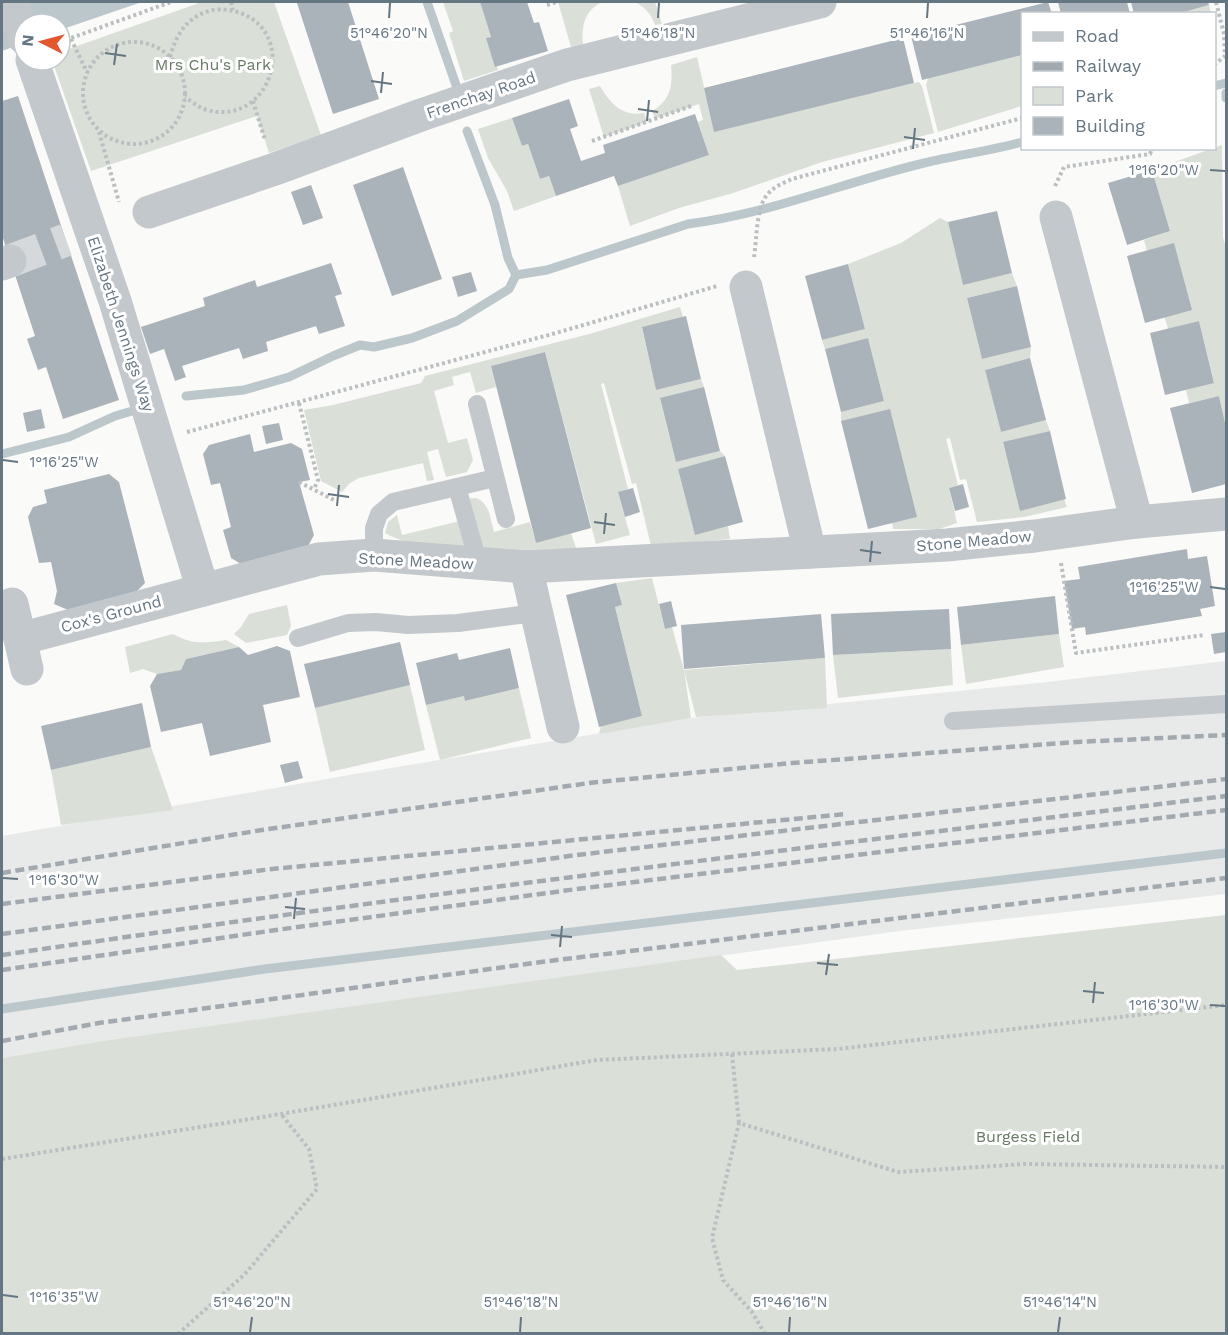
<svg xmlns="http://www.w3.org/2000/svg" width="1228" height="1335" font-family="'Work Sans',sans-serif">
	<style>
		.built { fill: #e8e9e9 }
		.green { fill: #dadfd7 }
		.water { fill: #bbc7cb }
		.lines { fill: none; stroke-linecap: round; stroke-linejoin: round }
		.stream { stroke: #bbc7cb; stroke-width: 9 }
		.building { fill: #aab3b9 }
		.minor-tunnel { stroke: #d5d9db; stroke-width: 33; stroke-dasharray: 33 16; stroke-linecap: butt }
		.path { stroke: #bbbfc2; stroke-width: 4; stroke-dasharray: 3 3; stroke-linecap: butt }
		.service { stroke: #c3c8cc; stroke-width: 18 }
		.minor { stroke: #c3c8cc; stroke-width: 33 }
		.rail { stroke: #a2aab0; stroke-width: 4.5; stroke-dasharray: 9 4.5; stroke-linecap: butt }
		.ticks { fill: none; stroke: #657683; stroke-width: 2 }
		.labels { text-anchor: middle; dominant-baseline: central; stroke-width: 6; stroke-linejoin: round; paint-order: stroke }
		.park-label { font-size: 16px; fill: #687a64; stroke: #fff }
		.street-label { font-size: 16px; fill: #657683; stroke: #fff }
		.ticks-label { font-size: 15px; text-anchor: middle; fill: #657683; stroke: #fff; stroke-width: 6; stroke-linejoin: round; paint-order: stroke }
	</style>
	<rect width="100%" height="100%" fill="#fafaf8"/>
	<path class="built" d="M1226,661v233l-326,37 -798,110 -100,17v-222l353,-62 336,-56 356,-36z"/>
	<g class="green">
		<path d="M202,2h72l47,133 -52,18 -12,-37 -166,55 -39,-111h8v-8z"/>
		<path d="M443,2h37l11,35 -4,1 11,32 -34,11 -15,-48 4,-2z"/>
		<path d="M558,2h45c-18,7 -22,24 -20,42l-12,3z"/>
		<path d="M635,2h20l7,22 -7,1c-4,-11 -9,-17 -20,-23z"/>
		<path d="M1209,5l2,8 -34,1z"/>
		<path d="M1022,55v51l-84,26 -12,-47 2,-7z"/>
		<path d="M697,57l14,60 76,-3 132,-32 3,4 12,47 -112,29 -89,31 -54,15 -49,18 -12,-40 91,-31 -11,-33 5,-2 -4,-16 -44,15 -3,-8c19,-10 21,-27 19,-46z"/>
		<path d="M600,86c10,17 22,31 44,27l3,9 -43,15 -15,-48z"/>
		<path d="M512,118l10,28 6,-2 12,35 9,-3 7,20 -42,15 -7,-20 -19,-33 -10,-29z"/>
		<path d="M1222,145l1,92 3,11v179l-7,-31 -30,7 -3,-13 28,-8 -15,-61 -31,8 -24,-89 26,-9 -18,-61z"/>
		<path d="M940,218l8,4 15,62 49,-11 5,13 -50,12 15,61 49,-12 -1,11 -45,12 16,62 45,-12 4,11 -47,12 17,67 44,-11 3,8 -43,10 -47,5 -11,-43 -6,1 -10,-42 -4,1 12,46 -9,3 8,35 -18,6h-46l-1,-6 24,-6 -75,-96v-9l43,-11 -16,-63 -43,11 -3,-9 43,-11 -17,-65 53,-21z"/>
		<path d="M680,307l3,10 -41,11 14,62 45,-11 3,8 -44,12 16,63 44,-11 5,5 -47,13 17,65 33,-8 2,13 -79,7 -15,-63 -4,1 -2,-7 -26,-94 -3,1 27,105 -10,4 12,42 -34,9 -51,-192 -54,14 5,21 -20,6 -6,-21 -18,5 2,8 -20,6 14,52 19,-5 6,22 -6,12 -21,5 -8,-28 -11,3 7,28 -7,1 -4,-18 -64,15 -9,5 -8,9 -21,-11 -17,-71 29,-5 88,-22 4,-7 168,-43z"/>
		<path d="M475,498c15,4 15,21 19,34l36,-10 6,21 35,-10 6,18 -95,3 -15,-55z"/>
		<path d="M397,515l5,20 58,-14 8,30c-30,-2 -56,-3 -83,-18l3,-11z"/>
		<path d="M652,578l13,51 7,-2 12,43 141,-12 2,50 -131,9 -12,-47 7,48 -92,16 2,-8 41,-10 -27,-109 6,-2 -5,-22z"/>
		<path d="M287,605l4,21 -4,9 -41,8 -12,-9 7,-7 8,-13z"/>
		<path d="M173,634c20,11 31,9 53,6l13,7 -53,12 -5,11 -24,4 -14,-5 -13,4 -5,-26z"/>
		<path d="M1059,634l5,33 -98,17 -5,-39z"/>
		<path d="M951,649l2,36 -115,13 -5,-43z"/>
		<path d="M410,685l15,65 -95,22 -15,-64z"/>
		<path d="M519,688l12,50 -91,22 -14,-55 38,-9 2,5z"/>
		<path d="M151,747l22,63 -112,15 -10,-55z"/>
		<path d="M1226,915v418h-1224v-275l100,-17 619,-86 16,15z"/>
	</g>
	<path class="water" d="M2,2h140l-82,28v-6h-36v19l-22,8z"/>
	<g class="lines">
		<g class="stream">
			<path d="M427,2l29,83"/>
			<path d="M1214,86l12,-3"/>
			<path d="M1226,93v5"/>
			<path d="M467,131l28,74 13,53 8,17 31,-5 141,-46c81,-10 157,-42 236,-61 32,-8 66,-12 98,-21"/>
			<path d="M186,396l58,-6 45,-13 44,-21 27,-11 14,2 38,-9 45,-17 52,-32 7,-14"/>
			<path d="M2,454l67,-17 46,-21 24,-7"/>
			<path d="M2,1009l263,-40 961,-116"/>
		</g>
	</g>
	<g class="building">
		<path d="M302,2h46l31,97 -46,15 -36,-111z"/>
		<path d="M480,2h47l7,21 5,-1 9,29 -53,16 -9,-29 5,-1z"/>
		<path d="M1048,2l4,12h-30v41l-100,25 -11,-44z"/>
		<path d="M1058,2h69l3,12h-69z"/>
		<path d="M1131,2h77l1,3 -32,9h-43z"/>
		<path d="M903,38l11,45 -200,49 -10,-44z"/>
		<path d="M18,96l101,304 -56,19 -17,-52 -8,3 -11,-31 8,-3 -33,-101v-134z"/>
		<path d="M569,99l9,27 -8,3 11,32 24,-8 -2,-8 92,-31 14,41 -91,31 -4,-10 -58,20 -7,-20 -9,3 -12,-35 -6,2 -10,-28z"/>
		<path d="M403,167l39,112 -50,17 -39,-111z"/>
		<path d="M1152,170l18,61 -43,14 -19,-62z"/>
		<path d="M311,185l12,33 -20,7 -12,-33z"/>
		<path d="M997,211l15,62 -49,12 -15,-63z"/>
		<path d="M1174,243l18,67 -47,13 -18,-67z"/>
		<path d="M331,263l11,31 -7,2 10,30 -26,8 -3,-8 -50,16 2,9 -25,8 -4,-11 -57,18 4,11 -11,4 -11,-32 -14,5 -9,-27 64,-21 -2,-8 52,-18 2,7z"/>
		<path d="M848,264l17,65 -43,11 -17,-64z"/>
		<path d="M471,272l6,19 -19,6 -6,-20z"/>
		<path d="M1017,286l14,61 -49,12 -15,-61z"/>
		<path d="M686,316l15,63 -45,11 -14,-63z"/>
		<path d="M1199,321l15,62 -49,12 -15,-62z"/>
		<path d="M868,338l16,63 -43,11 -16,-63z"/>
		<path d="M545,352l46,176 -55,15 -45,-177z"/>
		<path d="M1030,358l16,62 -45,12 -16,-62z"/>
		<path d="M704,387l16,64 -44,11 -16,-64z"/>
		<path d="M1219,396l7,31v57l-34,9 -22,-85z"/>
		<path d="M41,409l4,19 -18,4 -4,-19z"/>
		<path d="M890,409l27,108 -49,12 -27,-108z"/>
		<path d="M279,423l4,17 -17,4 -4,-18z"/>
		<path d="M1050,431l16,68 -46,12 -17,-69z"/>
		<path d="M250,434l4,18 37,-9 11,6 8,31 -11,2 15,53 -7,13 -66,16 -10,-6 -8,-28 8,-3 -11,-44 -9,2 -8,-31 6,-9z"/>
		<path d="M725,456l18,66 -48,13 -17,-66z"/>
		<path d="M109,474l10,8 26,101 -10,10 -67,17 -14,-6 3,-13 -6,-29 -12,1 -11,-46 5,-10 14,-4 -3,-13z"/>
		<path d="M963,484l6,23 -14,4 -6,-23z"/>
		<path d="M633,488l7,24 -15,5 -7,-25z"/>
		<path d="M1187,549l1,10 19,-3 8,50 -15,3 2,7 -116,19 -1,-8 -13,2 -8,-48 16,-2 -2,-12z"/>
		<path d="M616,583l6,22 -7,2 27,109 -43,11 -33,-132z"/>
		<path d="M1055,596l4,38 -98,11 -4,-38z"/>
		<path d="M671,601l6,25 -12,3 -6,-25z"/>
		<path d="M949,609l2,40 -118,6 -2,-41z"/>
		<path d="M821,614l4,44 -141,11 -3,-44z"/>
		<path d="M1226,632v20l-12,2 -3,-20z"/>
		<path d="M400,642l10,43 -95,23 -11,-44z"/>
		<path d="M277,646l13,5 10,46 -37,8 8,37 -61,14 -8,-33 -41,9 -11,-46 7,-12 24,-4 5,-11 53,-12 9,8z"/>
		<path d="M510,648l9,40 -54,13 -1,-5 -38,9 -10,-42 41,-10 2,7z"/>
		<path d="M142,703l9,44 -100,23 -10,-44z"/>
		<path d="M298,761l5,17 -18,5 -5,-18z"/>
	</g>
	<g class="lines">
		<path class="minor-tunnel" d="M10,261l56,-21"/>
		<g class="path">
			<path d="M231,2l2,8"/>
			<path d="M547,5l10,-3"/>
			<path d="M71,39l16,33"/>
			<circle cx="134" cy="93" r="51"/>
			<path d="M60,42l111,-40"/>
			<path d="M170,57c6,-22 16,-39 39,-46 11,-3 22,-1 32,2 60,24 27,117 -37,96 -7,-3 -13,-8 -19,-12"/>
			<path d="M1214,65l11,-9 -1,-22 -8,-32"/>
			<path d="M253,101l12,39"/>
			<path d="M99,132l20,70"/>
			<path d="M592,141l99,-35"/>
			<path d="M1055,186l9,-19 86,-13 2,-6"/>
			<path d="M754,257c3,-18 2,-49 13,-62 6,-8 16,-12 25,-16l230,-61"/>
			<path d="M299,403l19,77 -4,9"/>
			<path d="M187,432l369,-99 161,-47"/>
			<path d="M299,482l37,19"/>
			<path d="M1061,563l15,90 128,-18"/>
			<path d="M732,1054l7,69"/>
			<path d="M2,1159l279,-45 316,-54 240,-11 389,-44"/>
			<path d="M178,1334l66,-59 73,-86 -8,-40 -28,-35"/>
			<path d="M765,1334l-13,-22 -29,-32 -11,-42 27,-115 159,49 127,-8 201,3"/>
		</g>
		<g class="service">
			<path d="M477,404l29,115"/>
			<path d="M457,487l22,78"/>
			<path d="M374,555v-27l5,-14 14,-12 102,-24"/>
			<path d="M298,638l50,-15 28,-1 32,3 50,-2 77,-10"/>
			<path d="M953,721l273,-17"/>
		</g>
		<g class="minor">
			<path d="M12,2l12,36"/>
			<path d="M32,60l83,241 88,289"/>
			<path d="M149,212l126,-43 146,-54 146,-50 253,-63"/>
			<path d="M1056,217l81,305"/>
			<path d="M2,264l8,-3"/>
			<path d="M746,287l64,265"/>
			<path d="M526,567l37,160"/>
			<path d="M12,604l15,65"/>
			<path d="M20,639l299,-80 55,-4 152,12 421,-22 88,-9 102,-14 89,-8"/>
		</g>
		<g class="rail">
			<path d="M2,873l260,-43 327,-47 203,-20 285,-21 149,-7"/>
			<path d="M2,904l270,-35 574,-55"/>
			<path d="M2,934l575,-79 649,-76"/>
			<path d="M2,955c407,-60 816,-109 1224,-159"/>
			<path d="M2,970l274,-40 301,-41 649,-79"/>
			<path d="M2,1041l97,-18 442,-61 685,-84"/>
		</g>
	</g>
	<path class="ticks" d="M389,18l1,-15M658,18l1,-15M927,18l1,-15M105,53l21,3M114,65l3,-21M371,81l21,3M381,93l2,-21M638,109l20,3M647,121l2,-21M904,137l21,3M913,149l2,-21M1210,170l15,1M3,460l15,2M328,494l21,3M337,506l2,-21M594,522l21,3M604,534l2,-21M860,550l21,3M870,562l2,-21M1210,587l15,2M3,878l15,1M285,907l20,2M294,919l2,-21M551,935l21,2M560,947l2,-21M817,963l21,2M826,975l3,-21M1083,991l21,2M1093,1003l2,-21M1210,1005l15,1M3,1295l15,2M250,1332l2,-15M520,1332l1,-15M789,1332l1,-15M1058,1332l2,-15"/>
	<g class="labels">
		<g class="park-label">
			<text x="213" y="64">Mrs Chu's Park</text>
			<text x="1028" y="1136">Burgess Field</text>
		</g>
		<g class="street-label">
			<text transform="translate(481 95) rotate(-19)">Frenchay Road</text>
			<text transform="translate(121 324) rotate(72)">Elizabeth Jennings Way</text>
			<text transform="translate(974 541) rotate(-5)">Stone Meadow</text>
			<text transform="translate(416 561) rotate(3)">Stone Meadow</text>
			<text transform="translate(111 614) rotate(-15)">Cox's Ground</text>
		</g>
	</g>
	<g class="ticks-label">
		<text x="389" y="38">51°46'20"N</text>
		<text x="658" y="38">51°46'18"N</text>
		<text x="927" y="38">51°46'16"N</text>
		<text x="1164" y="175">1°16'20"W</text>
		<text x="64" y="467">1°16'25"W</text>
		<text x="1164" y="592">1°16'25"W</text>
		<text x="64" y="885">1°16'30"W</text>
		<text x="1164" y="1010">1°16'30"W</text>
		<text x="64" y="1302">1°16'35"W</text>
		<text x="252" y="1307">51°46'20"N</text>
		<text x="521" y="1307">51°46'18"N</text>
		<text x="790" y="1307">51°46'16"N</text>
		<text x="1060" y="1307">51°46'14"N</text>
	</g>
	<rect width="1228" height="1335" fill="none" stroke="#657683" stroke-width="6"/>
	<rect x="1021" y="12" width="195" height="138" fill="#ffffff" stroke="#c1c8cd" stroke-width="1.5"/>
	<rect x="1033" y="32" width="30" height="9" fill="#c3c8cc" stroke="#c1c8cd" stroke-width="1.5"/>
	<text x="1075" y="42" font-size="18" fill="#657683">Road</text>
	<rect x="1033" y="62" width="30" height="9" fill="#a2aab0" stroke="#c1c8cd" stroke-width="1.5"/>
	<text x="1075" y="72" font-size="18" fill="#657683">Railway</text>
	<rect x="1033" y="87" width="30" height="18" fill="#dadfd7" stroke="#c1c8cd" stroke-width="1.5"/>
	<text x="1075" y="102" font-size="18" fill="#657683">Park</text>
	<rect x="1033" y="117" width="30" height="18" fill="#aab3b9" stroke="#c1c8cd" stroke-width="1.5"/>
	<text x="1075" y="132" font-size="18" fill="#657683">Building</text>
	<g transform="translate(42 42) rotate(276)"><circle r="28" fill="#ffffff" stroke="#c1c8cd" stroke-width="1.5"/>
	<path d="M0-4.5L10 22L0 15L-10 22Z" fill="#e4572e"/>
	<text y="-9" font-size="16" font-weight="bold" text-anchor="middle" fill="#657683">N</text>
	</g>
</svg>
